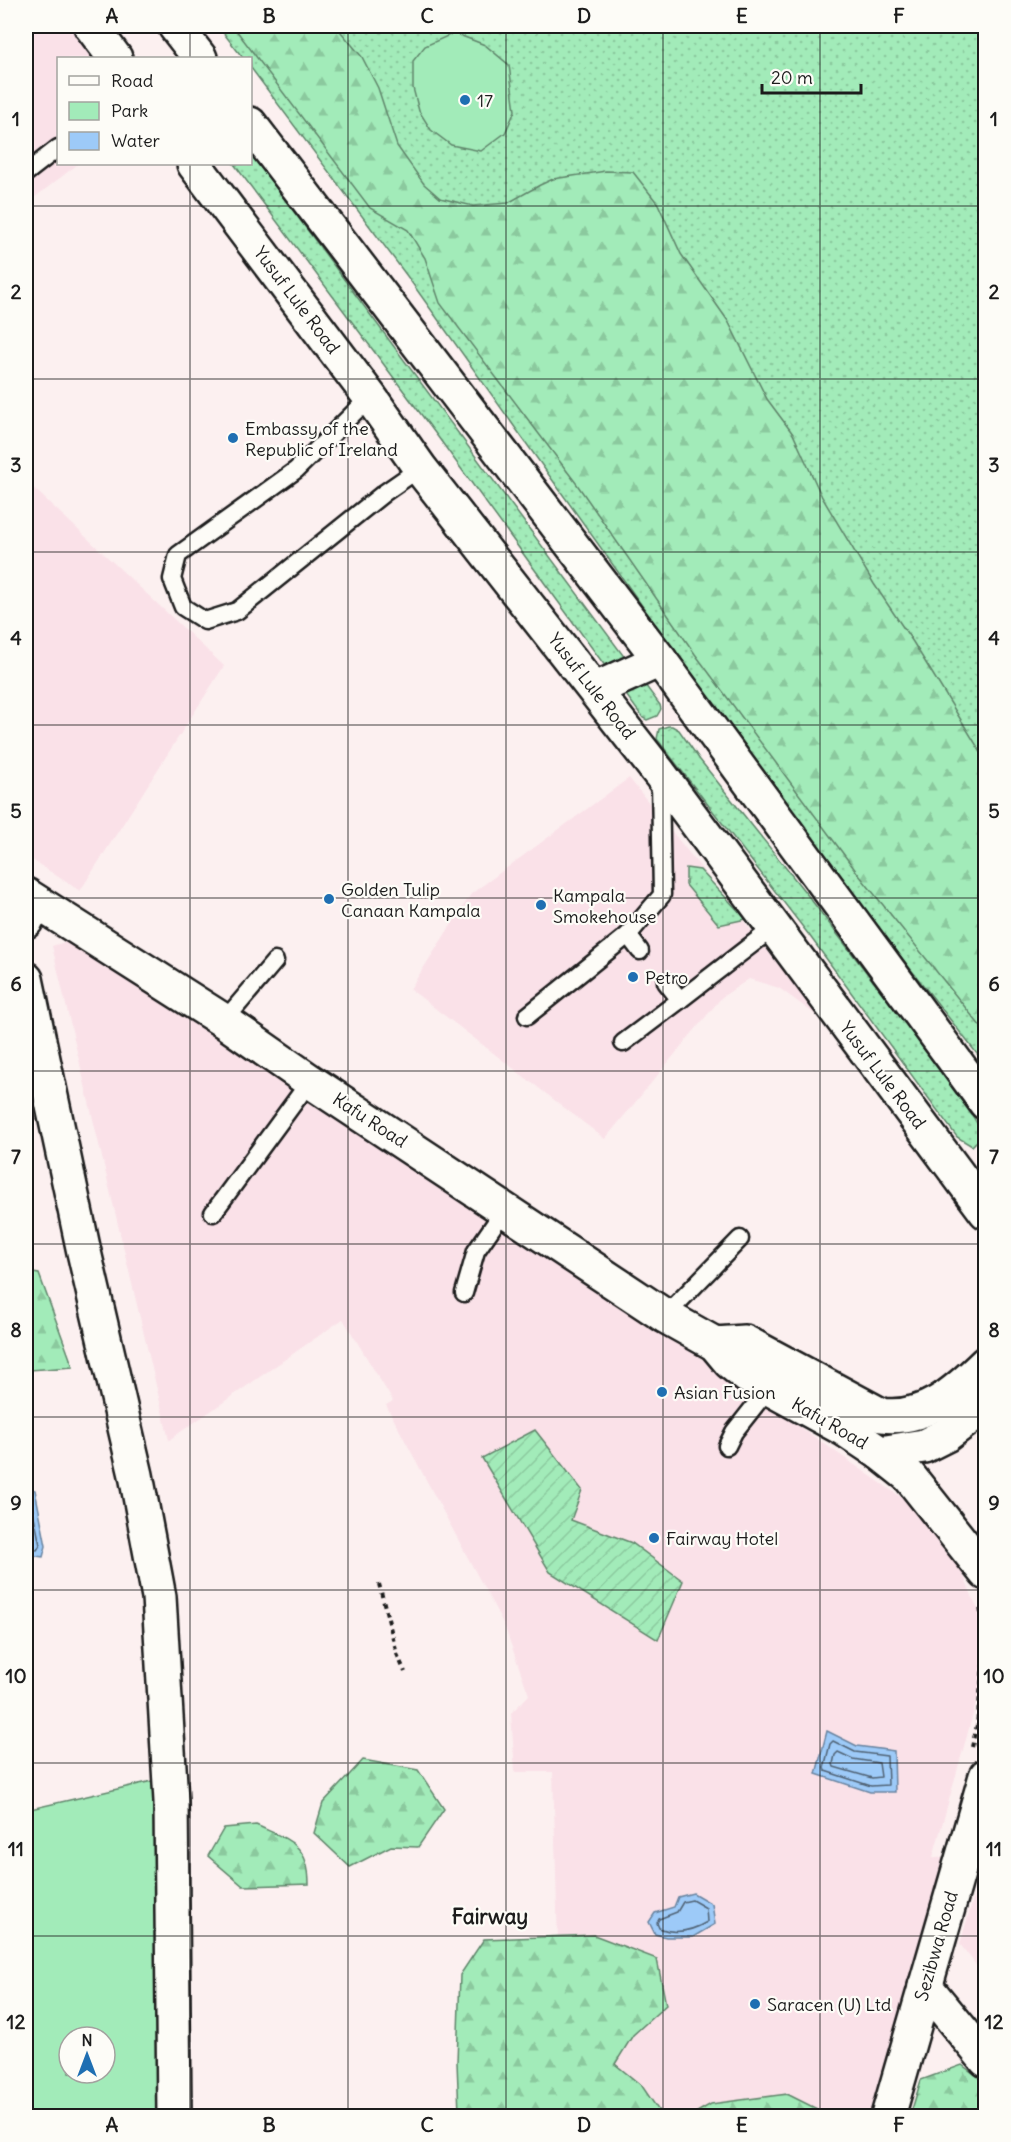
<svg xmlns="http://www.w3.org/2000/svg" width="1011" height="2142" font-family="Delius,sans-serif">
	<style>
		.built { fill: #fae1e8 }
		.grass { fill: url(#grass-dots); stroke: #5f846a; stroke-width: 1.5 }
		.forest { fill: url(#forest-firs); stroke: #5f846a; stroke-width: 1.5 }
		.park { fill: #a2ebb9; stroke: #5f846a; stroke-width: 1.5; fill-rule: evenodd }
		.garden { fill: url(#garden-furrows); stroke: #5f846a; stroke-width: 1.5 }
		.water { fill: #9dcaf8; stroke: #6984a0; stroke-width: 1.5 }
		.lines { fill: none; stroke-linecap: round; stroke-linejoin: round }
		.shore { stroke: #506274; stroke-width: 1.5 }
		.service-casing { stroke: #1c1c1c; stroke-width: 21 }
		.minor-casing { stroke: #1c1c1c; stroke-width: 38 }
		.tertiary-casing { stroke: #1c1c1c; stroke-width: 38 }
		.secondary-casing { stroke: #1c1c1c; stroke-width: 38 }
		.primary-casing { stroke: #1c1c1c; stroke-width: 38 }
		.path { stroke: #1c1c1c; stroke-width: 4; stroke-dasharray: 4.5 4.5; stroke-linecap: butt }
		.service { stroke: #fdfcf7; stroke-width: 16 }
		.minor { stroke: #fdfcf7; stroke-width: 33 }
		.tertiary { stroke: #fdfcf7; stroke-width: 33 }
		.secondary { stroke: #fdfcf7; stroke-width: 33 }
		.primary { stroke: #fdfcf7; stroke-width: 33 }
		.grid { fill: none; stroke: #1c1c1c; stroke-width: 1.5; stroke-opacity: 0.55 }
		.poi-dot { fill: #1f6fb2; stroke: #fdfcf7; stroke-width: 2 }
		.labels { text-anchor: middle; dominant-baseline: central; stroke-width: 4.5; stroke-linejoin: round; paint-order: stroke }
		.poi-label { font-size: 18px; fill: #1c1c1c; stroke: #fdfcf7; text-anchor: start }
		.street-label { font-size: 18px; fill: #1c1c1c; stroke: #fdfcf7 }
		.quarter-label { font-size: 21px; font-weight: bold; fill: #1c1c1c; stroke: #fdfcf7 }
		.neatline { fill: none; stroke: #1c1c1c; stroke-width: 2 }
		.grid-label { font-size: 20px; text-anchor: middle; font-weight: bold; fill: #1c1c1c }
	</style>
	<defs>
		<pattern id="grass-dots" width="8" height="8" patternUnits="userSpaceOnUse" patternTransform="scale(1.5)"><rect width="8" height="8" fill="#a2ebb9"/><path d="M2 2h.1M6 6h.1" fill="none" stroke="#8bc99e" stroke-width="1.8" stroke-linecap="round"/></pattern>
		<pattern id="forest-firs" width="22" height="20" patternUnits="userSpaceOnUse" patternTransform="scale(1.5)"><rect width="22" height="20" fill="#a2ebb9"/><path d="M5 1l3.5 6h-7zM16 11l3.5 6h-7z" fill="#8bc99e"/></pattern>
		<pattern id="garden-furrows" width="10" height="10" patternUnits="userSpaceOnUse" patternTransform="scale(1.5)"><rect width="10" height="10" fill="#a2ebb9"/><path d="M-1 1l2-2M0 10L10 0M9 11l2-2" fill="none" stroke="#8bc99e"/></pattern>
	</defs>
	<rect width="100%" height="100%" fill="#fcf0f0"/>
	<filter id="ink" filterUnits="userSpaceOnUse"><feTurbulence type="fractalNoise" baseFrequency=".0167" numOctaves="2"/><feDisplacementMap in="SourceGraphic" scale="12" xChannelSelector="R" yChannelSelector="G"/><feConvolveMatrix kernelMatrix="1 2 1 2 8 2 1 2 1" color-interpolation-filters="sRGB"/></filter>
	<g filter="url(#ink)">
		<g class="built">
			<path d="M26,26h54l26,32h-48v106h20l-52,40z"/>
			<path d="M26,481l198,185 -144,225 -54,-35z"/>
			<path d="M629,778l195,243 -45,-33 -30,-9 -27,18 -117,142 -195,-150 61,-95z"/>
			<path d="M77,938l416,276 431,299 26,31 35,82v45l-52,186 15,2 -13,32 -62,225h-310l-10,-344h-38l-4,-59 18,-18 -25,-70 -118,-220 7,-4 -50,-82 -174,121 -117,-494z"/>
			<path d="M985,1858v119l-25,-33z"/>
		</g>
		<g class="grass">
			<path d="M218,26h767v1038l-178,-227 -400,-561 -156,-208 -1,-10h-7z"/>
			<path d="M251,154l409,551 1,4 -4,7 -10,4 -4,-2 -205,-281 -204,-273h16z"/>
			<path d="M668,726h4l7,4 21,30 109,137 90,118 75,103 9,17 -11,11 -15,-9 -148,-202 -152,-196 2,-10z"/>
			<path d="M686,868l14,2 46,49 -27,6 -33,-40z"/>
		</g>
		<g class="forest">
			<path d="M233,26h103l26,31 16,31 19,58 27,38 16,14 33,8 35,-3 32,-18 13,-6 53,-8 27,1 25,32 23,50 47,67 39,78 26,35 29,63 52,87 39,58 72,117v273l-126,-157 -164,-221 -119,-171 -136,-180 -15,-45 -17,-28 -38,-22z"/>
			<path d="M26,1272l13,2 34,93 -44,3 -3,-9z"/>
			<path d="M363,1760l55,10 26,39 -26,38 -27,-1 -41,21 -36,-34 9,-30z"/>
			<path d="M256,1825c32,15 53,18 53,59l-66,2 -35,-30 16,-28z"/>
			<path d="M594,1935l63,24 9,46 -33,30 -18,29 27,22 19,28v2h-177l-25,-3 -2,-51 3,-87 24,-36z"/>
			<path d="M962,2065l23,17v34h-75l11,-36z"/>
			<path d="M787,2094l40,20v2h-137l21,-12z"/>
		</g>
		<g class="park">
			<path d="M454,33l31,12 24,20 6,46 -10,22 -24,18 -30,-6 -20,-15 -12,-19 -6,-23v-27l12,-15z"/>
			<path d="M161,1779l6,337h-141v-306zM69,2037h36v36h-36z"/>
		</g>
		<path class="garden" d="M535,1430l47,60 -11,30 61,23 51,38 -25,59 -108,-68 -68,-114z"/>
		<g class="water">
			<path d="M26,1487l9,3 11,56 -3,11 -14,-2 -3,-8z"/>
			<path d="M827,1731l30,15 37,5 1,41h-25l-54,-18z"/>
			<path d="M693,1893l19,11 3,20 -22,13h-27l-11,-3 -6,-12 6,-9 19,-6 4,-10z"/>
		</g>
		<g class="lines">
			<g class="shore">
				<path d="M26,1494l4,3 10,48 -3,5 -11,-3"/>
				<path d="M833,1741l22,11 32,4 1,29 -17,1 -46,-15 -1,-3 6,-24z"/>
				<path d="M838,1752l15,7 26,4 2,14 -9,1 -38,-11 -1,-3 2,-9z"/>
				<path d="M692,1900l14,8 1,14c-15,9 -31,13 -48,6l-2,-5 2,-4 18,-7 6,-10z"/>
			</g>
			<defs>
				<g id="service">
					<path d="M26,173l32,-25"/>
					<path d="M370,397l-74,73 -118,85 -6,24 11,28 22,14 32,-10 147,-118 36,-25"/>
					<path d="M640,951l-12,-16 34,-40 -2,-115"/>
					<path d="M666,982l14,18 93,-72"/>
					<path d="M527,1016l101,-81"/>
					<path d="M224,1021l51,-60"/>
					<path d="M623,1043l57,-43"/>
					<path d="M213,1213l97,-132"/>
					<path d="M464,1293l12,-42 29,-42"/>
					<path d="M665,1316l75,-77"/>
					<path d="M727,1446l7,-14 34,-43"/>
				</g>
				<g id="minor">
					<path d="M26,921l8,-20"/>
					<path d="M26,979l58,273 52,223 23,122 12,204 3,315"/>
					<path d="M925,1986l61,74"/>
				</g>
				<path id="tertiary" d="M888,2116l98,-340"/>
				<g id="secondary">
					<path d="M26,895l198,126 86,60 355,235 50,28 15,18 17,14 97,53 36,24 44,-7 22,-11 40,-30"/>
					<path d="M715,1344l30,-2 136,73c44,6 75,-23 105,-52"/>
					<path d="M880,1453l29,23 77,97"/>
				</g>
				<g id="primary">
					<path d="M91,26l24,32"/>
					<path d="M175,26l25,32"/>
					<path d="M250,124l410,536 326,443"/>
					<path d="M194,164l176,233 50,71 240,306 326,438"/>
					<path d="M596,689l64,-29"/>
				</g>
			</defs>
			<use href="#service" class="service-casing"/>
			<use href="#minor" class="minor-casing"/>
			<use href="#tertiary" class="tertiary-casing"/>
			<use href="#secondary" class="secondary-casing"/>
			<use href="#primary" class="primary-casing"/>
			<g class="path">
				<path d="M379,1584l18,70 8,18"/>
				<path d="M972,1747l5,-22 8,-81 -5,-38"/>
			</g>
			<use href="#service" class="service"/>
			<use href="#minor" class="minor"/>
			<use href="#tertiary" class="tertiary"/>
			<use href="#secondary" class="secondary"/>
			<use href="#primary" class="primary"/>
		</g>
	</g>
	<path class="grid" d="M190,26v32M348,26v2090M506,26v2090M663,26v2090M820,26v2090M190,164v1952M26,206h960M26,379h960M26,552h960M26,725h960M26,898h960M26,1071h960M26,1244h960M26,1417h960M26,1590h960M26,1763h960M26,1936h960"/>
	<g class="poi-dot">
		<circle cx="465" cy="100" r="6"/>
		<circle cx="233" cy="438" r="6"/>
		<circle cx="329" cy="899" r="6"/>
		<circle cx="541" cy="905" r="6"/>
		<circle cx="633" cy="977" r="6"/>
		<circle cx="662" cy="1392" r="6"/>
		<circle cx="654" cy="1538" r="6"/>
		<circle cx="755" cy="2004" r="6"/>
	</g>
	<g class="labels">
		<g class="poi-label">
			<text x="477" y="100">17</text>
			<text x="245" y="428">Embassy of the<tspan x="245" dy="21">Republic of Ireland</tspan></text>
			<text x="341" y="889">Golden Tulip<tspan x="341" dy="21">Canaan Kampala</tspan></text>
			<text x="553" y="895">Kampala<tspan x="553" dy="21">Smokehouse</tspan></text>
			<text x="645" y="977">Petro</text>
			<text x="674" y="1392">Asian Fusion</text>
			<text x="666" y="1538">Fairway Hotel</text>
			<text x="767" y="2004">Saracen (U) Ltd</text>
		</g>
		<g class="street-label">
			<text transform="translate(297 300) rotate(53)">Yusuf Lule Road</text>
			<text transform="translate(592 686) rotate(52)">Yusuf Lule Road</text>
			<text transform="translate(883 1075) rotate(53)">Yusuf Lule Road</text>
			<text transform="translate(370 1120) rotate(33)">Kafu Road</text>
			<text transform="translate(830 1423) rotate(30)">Kafu Road</text>
			<text transform="translate(936 1946) rotate(-74)">Sezibwa Road</text>
		</g>
		<g class="quarter-label">
			<text x="490" y="1916">Fairway</text>
		</g>
	</g>
	<rect width="1011" height="2142" fill="none" stroke="#fdfcf7" stroke-width="66"/>
	<rect x="57" y="57" width="195" height="108" fill="#fdfcf7" stroke="#a3a29f" stroke-width="1.5"/>
	<rect x="69" y="76" width="30" height="9" fill="#fdfcf7" stroke="#a3a29f" stroke-width="1.5"/>
	<text x="111" y="87" font-size="18" fill="#1c1c1c">Road</text>
	<rect x="69" y="102" width="30" height="18" fill="#a2ebb9" stroke="#a3a29f" stroke-width="1.5"/>
	<text x="111" y="117" font-size="18" fill="#1c1c1c">Park</text>
	<rect x="69" y="132" width="30" height="18" fill="#9dcaf8" stroke="#a3a29f" stroke-width="1.5"/>
	<text x="111" y="147" font-size="18" fill="#1c1c1c">Water</text>
	<g transform="translate(87 2055)"><circle r="28" fill="#fdfcf7" stroke="#a3a29f" stroke-width="1.5"/>
	<path d="M0-4.5L10 22L0 15L-10 22Z" fill="#1f6fb2"/>
	<text y="-9" font-size="16" font-weight="bold" text-anchor="middle" fill="#1c1c1c">N</text>
	</g>
	<path d="M762 84v9h99v-9" fill="none" stroke="#1c1c1c" stroke-width="3"/>
	<text x="771" y="84" font-size="18" fill="#1c1c1c" stroke="#fdfcf7" stroke-width="4.5" paint-order="stroke">20 m</text>
	<rect x="33" y="33" width="945" height="2076" class="neatline"/>
	<g class="grid-label">
		<text x="112" y="23">A</text>
		<text x="269" y="23">B</text>
		<text x="427" y="23">C</text>
		<text x="584" y="23">D</text>
		<text x="742" y="23">E</text>
		<text x="899" y="23">F</text>
		<text x="16" y="126">1</text>
		<text x="994" y="126">1</text>
		<text x="16" y="299">2</text>
		<text x="994" y="299">2</text>
		<text x="16" y="472">3</text>
		<text x="994" y="472">3</text>
		<text x="16" y="645">4</text>
		<text x="994" y="645">4</text>
		<text x="16" y="818">5</text>
		<text x="994" y="818">5</text>
		<text x="16" y="991">6</text>
		<text x="994" y="991">6</text>
		<text x="16" y="1164">7</text>
		<text x="994" y="1164">7</text>
		<text x="16" y="1337">8</text>
		<text x="994" y="1337">8</text>
		<text x="16" y="1510">9</text>
		<text x="994" y="1510">9</text>
		<text x="16" y="1683">10</text>
		<text x="994" y="1683">10</text>
		<text x="16" y="1856">11</text>
		<text x="994" y="1856">11</text>
		<text x="16" y="2029">12</text>
		<text x="994" y="2029">12</text>
		<text x="112" y="2132">A</text>
		<text x="269" y="2132">B</text>
		<text x="427" y="2132">C</text>
		<text x="584" y="2132">D</text>
		<text x="742" y="2132">E</text>
		<text x="899" y="2132">F</text>
	</g>
</svg>
